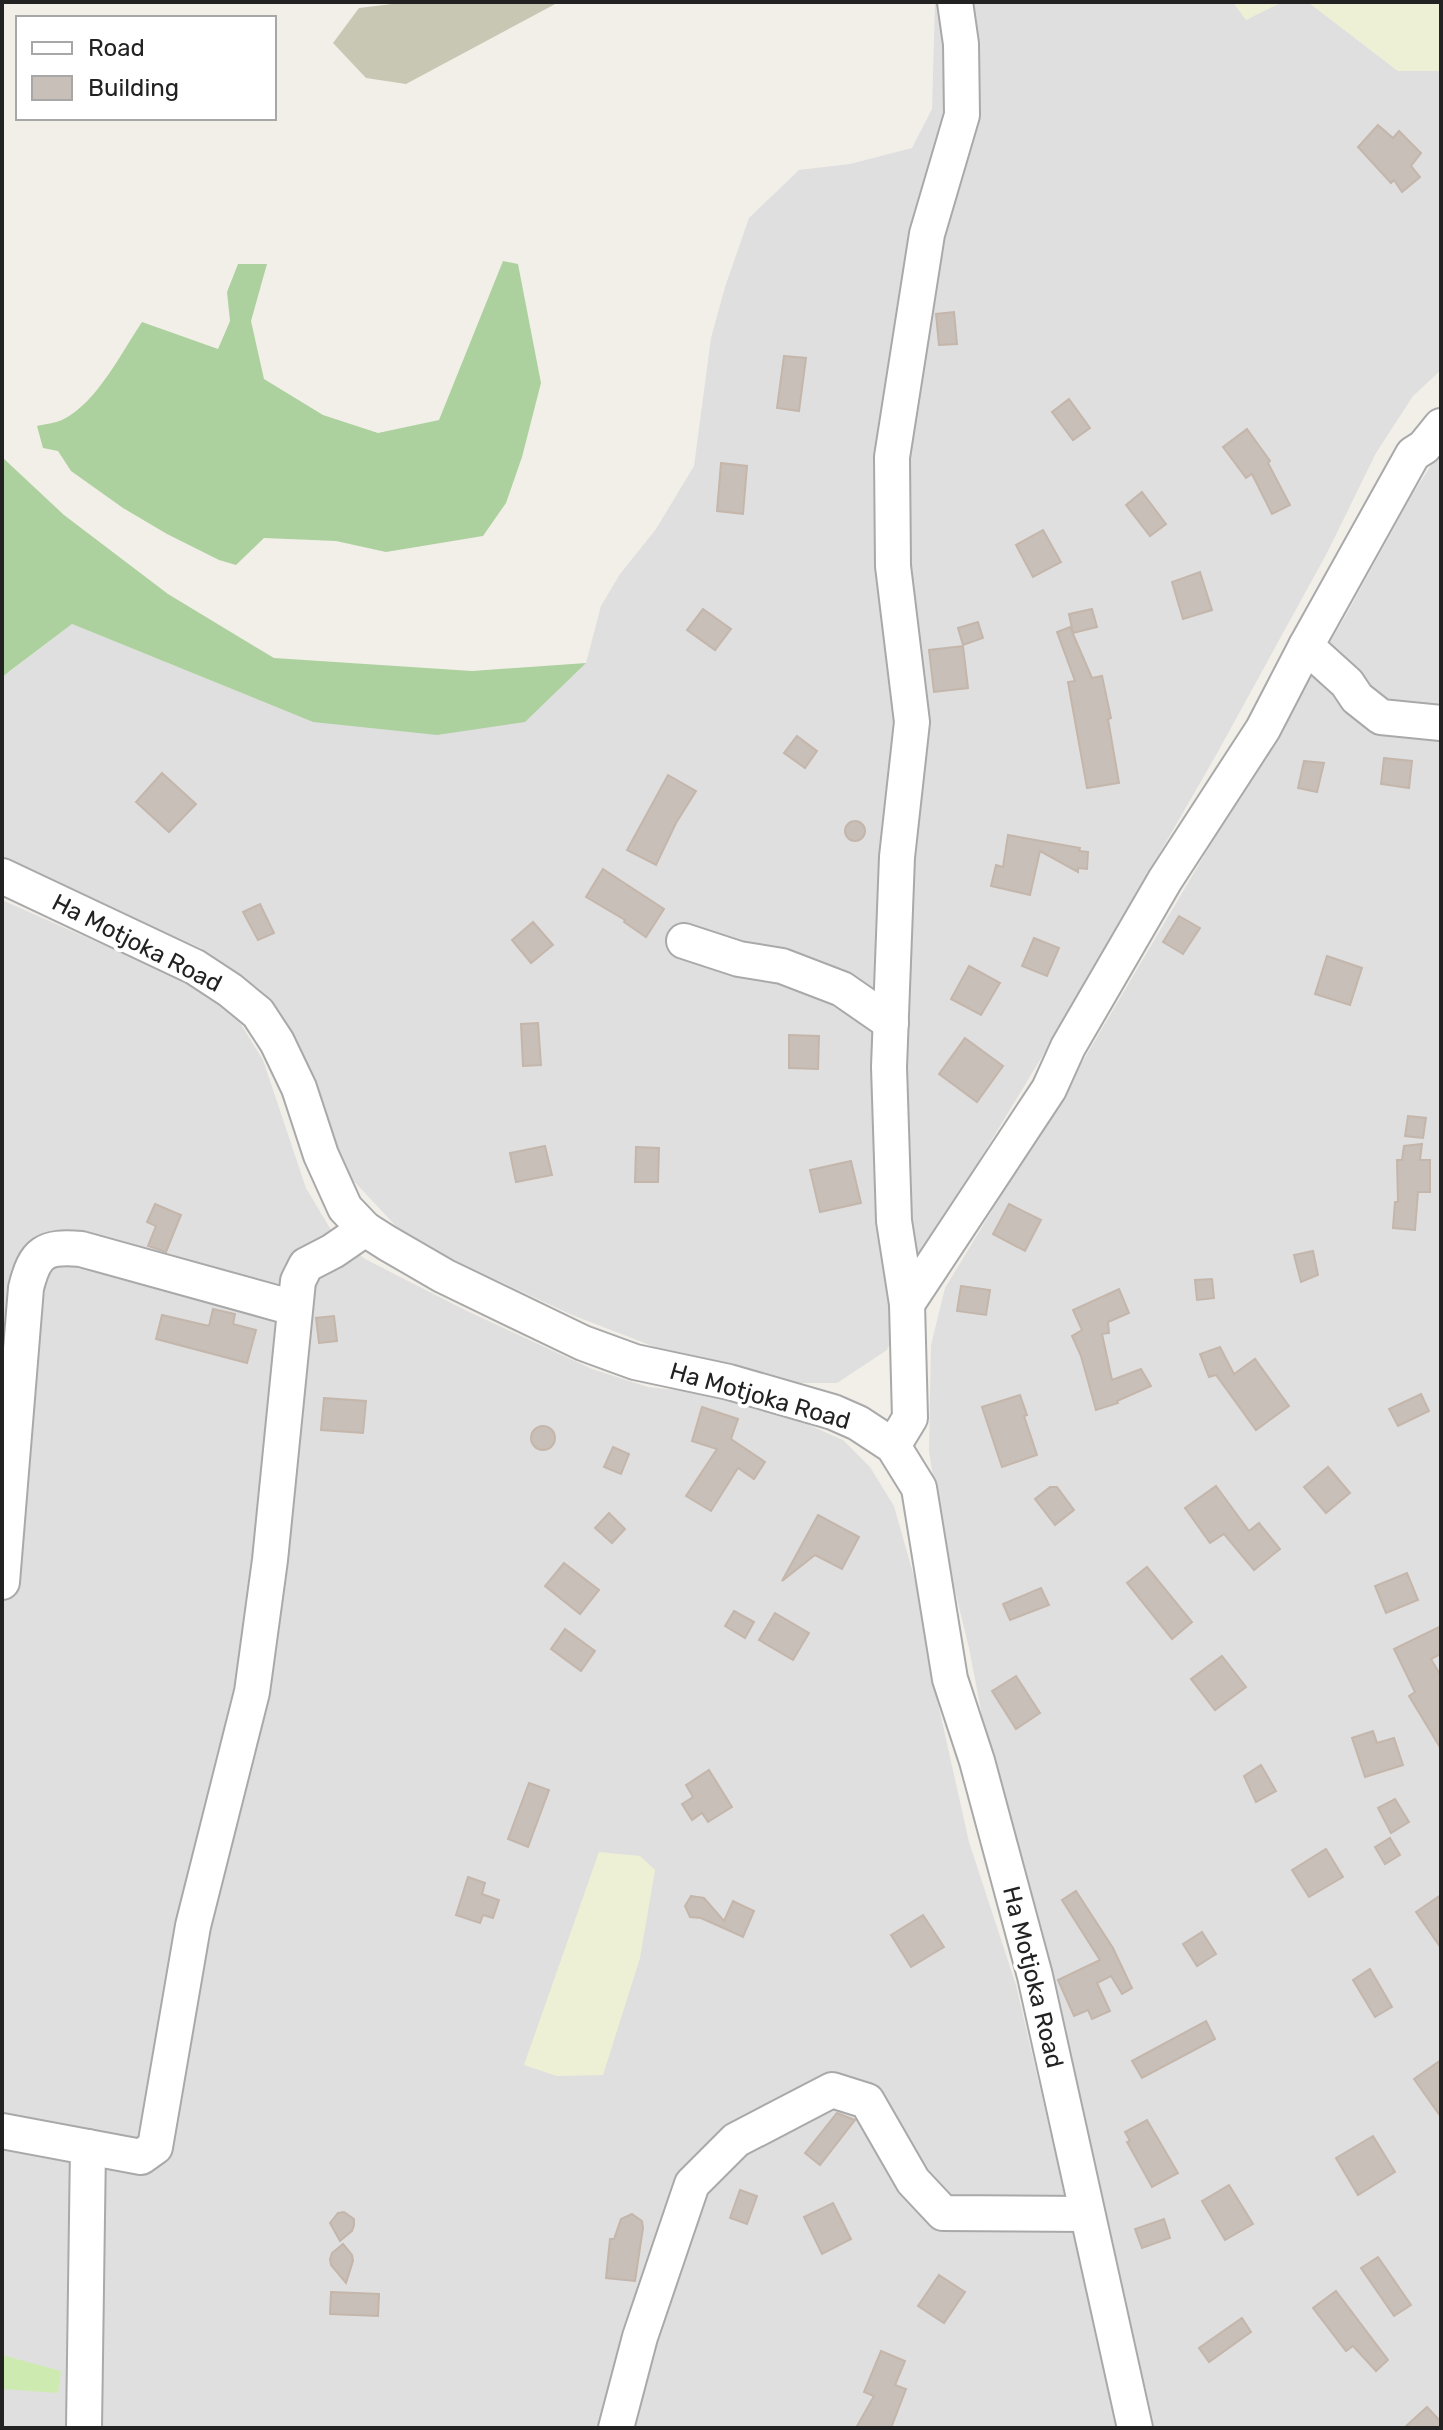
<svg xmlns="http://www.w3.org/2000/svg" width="1443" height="2430" font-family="Rubik,sans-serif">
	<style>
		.residential { fill: #e0dfdf }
		.construction { fill: #c7c7b4 }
		.farmland { fill: #eef0d5 }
		.grass { fill: #cdebb0 }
		.forest { fill: #add19e }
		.building { fill: #c7bfb8; stroke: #c4b6ab; stroke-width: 2 }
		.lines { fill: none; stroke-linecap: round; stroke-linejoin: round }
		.minor-casing { stroke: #a9a9a9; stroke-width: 38 }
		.minor { stroke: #fff; stroke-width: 34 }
		.labels { text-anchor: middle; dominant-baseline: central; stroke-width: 8; stroke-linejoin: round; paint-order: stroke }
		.street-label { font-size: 24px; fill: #222; stroke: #fff }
	</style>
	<rect width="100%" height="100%" fill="#f2efe9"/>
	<g class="residential">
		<path d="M935,2h298l13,17 36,-17h26l90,69h43v299l-28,26 -37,57 -49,100 -112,204 -163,283 -96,159 -32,52 -38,12 7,72 -6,15 -50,33h-47l-122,-31 -96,-37 -165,-77 -57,-61 -38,-91 -40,-79 -71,-59 -199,-87v-189l6,1 64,-49 241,98 273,-59 15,-57 19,-32 36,-45 38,-63 17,-128 14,-51 24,-69 50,-48 51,-6 62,-16 20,-39z"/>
		<path d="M1441,450v1978h-287l-53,-232 -104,-402 -28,-146 -25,-102 -15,-95 2,-106 14,-57 142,-234 259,-439 67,-122z"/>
		<path d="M2,900l196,87 41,34 24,39 43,128 25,42 34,29 100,51 127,59 56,18 74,8 73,24 48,21 27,27 24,39 24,85 9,63 42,188 47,143 103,443h-1117z"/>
	</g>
	<path class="construction" d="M409,2h150l-153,82 -40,-6 -33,-35 26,-35z"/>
	<g class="farmland">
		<path d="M1233,2h49l-36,18z"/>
		<path d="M1308,2h133v69h-43z"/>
		<path d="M599,1852l41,4 15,14 -15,88 -37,117 -46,1 -33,-11z"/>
	</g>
	<path class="grass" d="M2,2355l59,16 -3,22 -56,-4z"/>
	<g class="forest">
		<path d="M503,261l15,3 23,119 -19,74 -16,46 -23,33 -97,16 -50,-11 -72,-3 -28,27 -17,-5 -52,-26 -44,-26 -52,-37 -13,-20 -15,-3 -6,-22c8,-2 18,-3 25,-6 35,-17 59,-67 80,-98l76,27 12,-28 -3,-29 11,-28h29l-16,57 13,58 59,36 55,18 61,-13z"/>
		<path d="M2,457l62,58 104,79 106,64 198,13 114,-8 -61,59 -88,13 -124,-13 -241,-98 -70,53z"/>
	</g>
	<g class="building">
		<path d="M1378,125l15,13 6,-7 22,22 -10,13 9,11 -18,15 -8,-12 -3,3 -33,-36z"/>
		<path d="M954,312l3,32 -18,1 -3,-31z"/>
		<path d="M784,356l22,2 -7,53 -22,-3z"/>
		<path d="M1069,399l21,29 -17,12 -21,-28z"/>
		<path d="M1247,429l23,32 -2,2 22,42 -18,9 -20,-40 -6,4 -23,-31z"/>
		<path d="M721,463l26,3 -4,48 -26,-3z"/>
		<path d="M1142,492l24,32 -16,12 -24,-31z"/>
		<path d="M1043,530l18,32 -28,15 -17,-32z"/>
		<path d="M1200,572l12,38 -29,9 -11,-37z"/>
		<path d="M703,609l28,20 -16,21 -28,-20z"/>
		<path d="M1092,609l5,18 -24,6 -4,-19z"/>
		<path d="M978,622l5,16 -20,7 -5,-17z"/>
		<path d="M1070,627l22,51 10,-2 9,42 -3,1 11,64 -32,5 -19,-106 7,-1 -18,-49z"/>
		<path d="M963,646l5,42 -34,4 -5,-42z"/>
		<path d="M797,736l20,15 -12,17 -21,-15z"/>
		<path d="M1384,758l28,3 -3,27 -28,-4z"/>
		<path d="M1304,761l20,2 -7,29 -19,-4z"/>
		<path d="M162,773l34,31 -27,28 -33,-30z"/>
		<path d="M668,775l28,16 -20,32 -20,42 -29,-15z"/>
		<circle cx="855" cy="831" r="10"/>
		<path d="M1008,835l72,13 -1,3 9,1 -1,17 -9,-1v4l-38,-21 -10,44 -39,-9 5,-21 7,2z"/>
		<path d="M603,869l61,40 -18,28 -22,-15 1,-2 -39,-23z"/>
		<path d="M260,904l14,29 -16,7 -15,-28z"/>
		<path d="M1179,916l21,12 -17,26 -20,-12z"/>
		<path d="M533,922l20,23 -22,18 -19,-23z"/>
		<path d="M1034,938l25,10 -12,28 -25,-10z"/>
		<path d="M1327,956l35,12 -12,37 -35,-11z"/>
		<path d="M969,966l31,17 -19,32 -30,-16z"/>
		<path d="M538,1023l3,42 -18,1 -2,-42z"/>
		<path d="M789,1035l30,1 -1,33 -29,-1z"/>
		<path d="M965,1038l38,28 -26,36 -38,-28z"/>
		<path d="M1408,1116l18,2 -3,20 -18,-2z"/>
		<path d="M1422,1144l-2,16h10v32h-12l-3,38 -22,-2 2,-26h3l-1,-42h5l2,-14z"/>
		<path d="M545,1146l7,29 -36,7 -6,-29z"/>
		<path d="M636,1147l23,1 -1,34h-23z"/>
		<path d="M851,1161l10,42 -41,9 -10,-42z"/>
		<path d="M155,1204l26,11 -15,37 -18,-6 8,-20 -9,-4z"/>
		<path d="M1009,1204l32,16 -16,31 -32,-17z"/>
		<path d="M1313,1251l5,24 -17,7 -7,-27z"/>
		<path d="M1212,1279l2,19 -17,2 -2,-20z"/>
		<path d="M961,1286l29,4 -4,25 -29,-4z"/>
		<path d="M1119,1289l10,24 -21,9 1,11 -7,1 10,46 29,-11 10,17 -34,15 1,2 -22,7 -15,-54 -9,-20 10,-6 -9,-20z"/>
		<path d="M213,1309l22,5 -2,10 23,6 -9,33 -91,-24 6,-24 47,11z"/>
		<path d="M334,1316l3,25 -18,2 -3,-25z"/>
		<path d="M1220,1347l14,27 21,-15 34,47 -33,24 -40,-55 -7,2 -9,-23z"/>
		<path d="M1421,1394l8,17 -31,15 -9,-17z"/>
		<path d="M1020,1395l7,20 -3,1 13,39 -35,12 -20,-60z"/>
		<path d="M324,1398l42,3 -3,32 -42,-3z"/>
		<path d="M702,1407l36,12 -7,20 34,23 -11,17 -16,-11 -27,43 -25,-15 31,-47 -25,-8z"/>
		<circle cx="543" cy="1438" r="12"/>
		<path d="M613,1447l16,7 -8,20 -17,-7z"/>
		<path d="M1328,1467l22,26 -24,20 -22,-26z"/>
		<path d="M1216,1486l33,45 10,-8 21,26 -26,21 -30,-36 -14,9 -25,-35z"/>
		<path d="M1050,1487h7l17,23 -19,15 -20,-26z"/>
		<path d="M609,1513l16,16 -13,14 -17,-15z"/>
		<path d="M818,1515l41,22 -17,32 -27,-14 -33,26z"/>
		<path d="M564,1563l35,27 -19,24 -35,-28z"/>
		<path d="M1147,1567l45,55 -20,17 -45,-56z"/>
		<path d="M1407,1573l11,27 -32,13 -11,-27z"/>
		<path d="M1041,1588l8,17 -39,15 -7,-16z"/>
		<path d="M734,1611l20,11 -9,16 -20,-12z"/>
		<path d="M775,1613l34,20 -16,27 -34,-20z"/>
		<path d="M1441,1626v28l-10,5 10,17v73l-32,-53 6,-4 -21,-43z"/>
		<path d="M565,1629l30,22 -14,20 -30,-22z"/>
		<path d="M1222,1656l24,31 -31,23 -24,-31z"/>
		<path d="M1016,1676l24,37 -24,16 -24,-38z"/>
		<path d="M1373,1731l4,12 17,-5 9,27 -38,12 -13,-39z"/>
		<path d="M1261,1765l15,26 -20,11 -12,-26z"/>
		<path d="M709,1770l23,37 -24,15 -6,-9 -10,7 -10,-16 11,-7 -7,-12z"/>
		<path d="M529,1783l20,7 -21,57 -20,-8z"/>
		<path d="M1395,1799l14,23 -18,11 -13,-25z"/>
		<path d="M1390,1838l10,17 -15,9 -10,-17z"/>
		<path d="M1326,1849l17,28 -34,20 -17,-27z"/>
		<path d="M468,1877l17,6 -3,11 17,6 -6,18 -10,-3 -3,8 -24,-8z"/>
		<path d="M1076,1891l37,57 19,40 -10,6 -11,-18 -14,7 13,28 -18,8 -4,-9 -14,6 -16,-36 42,-20 -38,-60z"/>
		<path d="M1441,1895v53l-25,-36z"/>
		<path d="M691,1896l13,2 20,23 9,-20 21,10 -11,26 -42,-19 -11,-1 -5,-11z"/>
		<path d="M923,1915l21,32 -33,20 -20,-32z"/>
		<path d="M1202,1932l14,22 -19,12 -14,-22z"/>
		<path d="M1370,1969l22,38 -17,10 -22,-37z"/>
		<path d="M1206,2021l9,18 -73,39 -10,-17z"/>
		<path d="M1441,2060v57l-27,-38z"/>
		<path d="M837,2113l18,7 -35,45 -15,-12z"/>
		<path d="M1147,2120l31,53 -26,14 -25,-45 3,-1 -5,-9z"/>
		<path d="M1373,2136l22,36 -37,23 -22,-37z"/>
		<path d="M1229,2185l24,39 -28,16 -23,-39z"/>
		<path d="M740,2190l17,6 -10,28 -17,-6z"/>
		<path d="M833,2203l18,36 -29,15 -18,-37z"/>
		<path d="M344,2212l10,7v6l-2,6 -12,10 -10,-18 8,-10z"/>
		<path d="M632,2214l10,7 1,7 -8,53 -29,-3 4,-39h4l7,-20z"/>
		<path d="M1164,2219l6,19 -28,10 -7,-19z"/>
		<path d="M343,2244l9,11 1,6 -7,22 -15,-18 -1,-6 2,-6z"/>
		<path d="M1378,2257l33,48 -17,11 -33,-48z"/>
		<path d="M939,2275l26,17 -21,31 -26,-17z"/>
		<path d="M1336,2291l52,69 -12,11 -23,-25 -7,5 -33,-43z"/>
		<path d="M331,2292l48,2 -1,22 -48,-2z"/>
		<path d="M1242,2318l9,14 -42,30 -10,-14z"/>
		<path d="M881,2351l24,10 -10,24 11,4 -15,39h-35l18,-32 -10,-4z"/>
		<path d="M1427,2407l14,15v6h-37z"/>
	</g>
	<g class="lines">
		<defs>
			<g id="minor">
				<path d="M1306,646l41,37 10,15 24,19 60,6"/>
				<path d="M2,876l193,91 35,23 28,23 19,29 22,46 22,67 24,53 20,21 22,14 57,33 139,67 52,19 94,20 104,30 25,11 35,23 26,42 31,191 27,82 58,215 100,452"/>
				<path d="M684,941l55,18 43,7 60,23 49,34"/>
				<path d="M907,1304l142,-215 19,-42 97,-167 98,-151 43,-83 107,-192 11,-7 17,-21"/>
				<path d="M893,1446l17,-28 -3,-114 -13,-83 -5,-154 8,-210 15,-135 -19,-156 -1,-109 35,-223 35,-119 -1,-71 -6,-42"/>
				<path d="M2,1582l24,-294c9,-36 18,-42 55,-39l213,59"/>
				<path d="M2,2131l139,26 14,-10 38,-221 59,-234 18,-132 28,-279 8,-16 27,-14 32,-22"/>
				<path d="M84,2428l4,-281"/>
				<path d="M616,2428l24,-91 52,-153 44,-44 96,-50 35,11 46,80 30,32 144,1"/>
			</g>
		</defs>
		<use href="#minor" class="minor-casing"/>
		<use href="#minor" class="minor"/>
	</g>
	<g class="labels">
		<g class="street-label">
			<text transform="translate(137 943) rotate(27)">Ha Motjoka Road</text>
			<text transform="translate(760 1396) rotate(16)">Ha Motjoka Road</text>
			<text transform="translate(1033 1977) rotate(76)">Ha Motjoka Road</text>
		</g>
	</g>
	<rect width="1443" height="2430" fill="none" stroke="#222222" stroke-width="8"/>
	<rect x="16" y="16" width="260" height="104" fill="#ffffff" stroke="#a7a7a7" stroke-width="2"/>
	<rect x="32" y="42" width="40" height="12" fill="#ffffff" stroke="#a7a7a7" stroke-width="2"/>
	<text x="88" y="56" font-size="24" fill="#222222">Road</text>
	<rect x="32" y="76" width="40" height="24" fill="#c7bfb8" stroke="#a7a7a7" stroke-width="2"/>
	<text x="88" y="96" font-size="24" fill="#222222">Building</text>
</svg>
